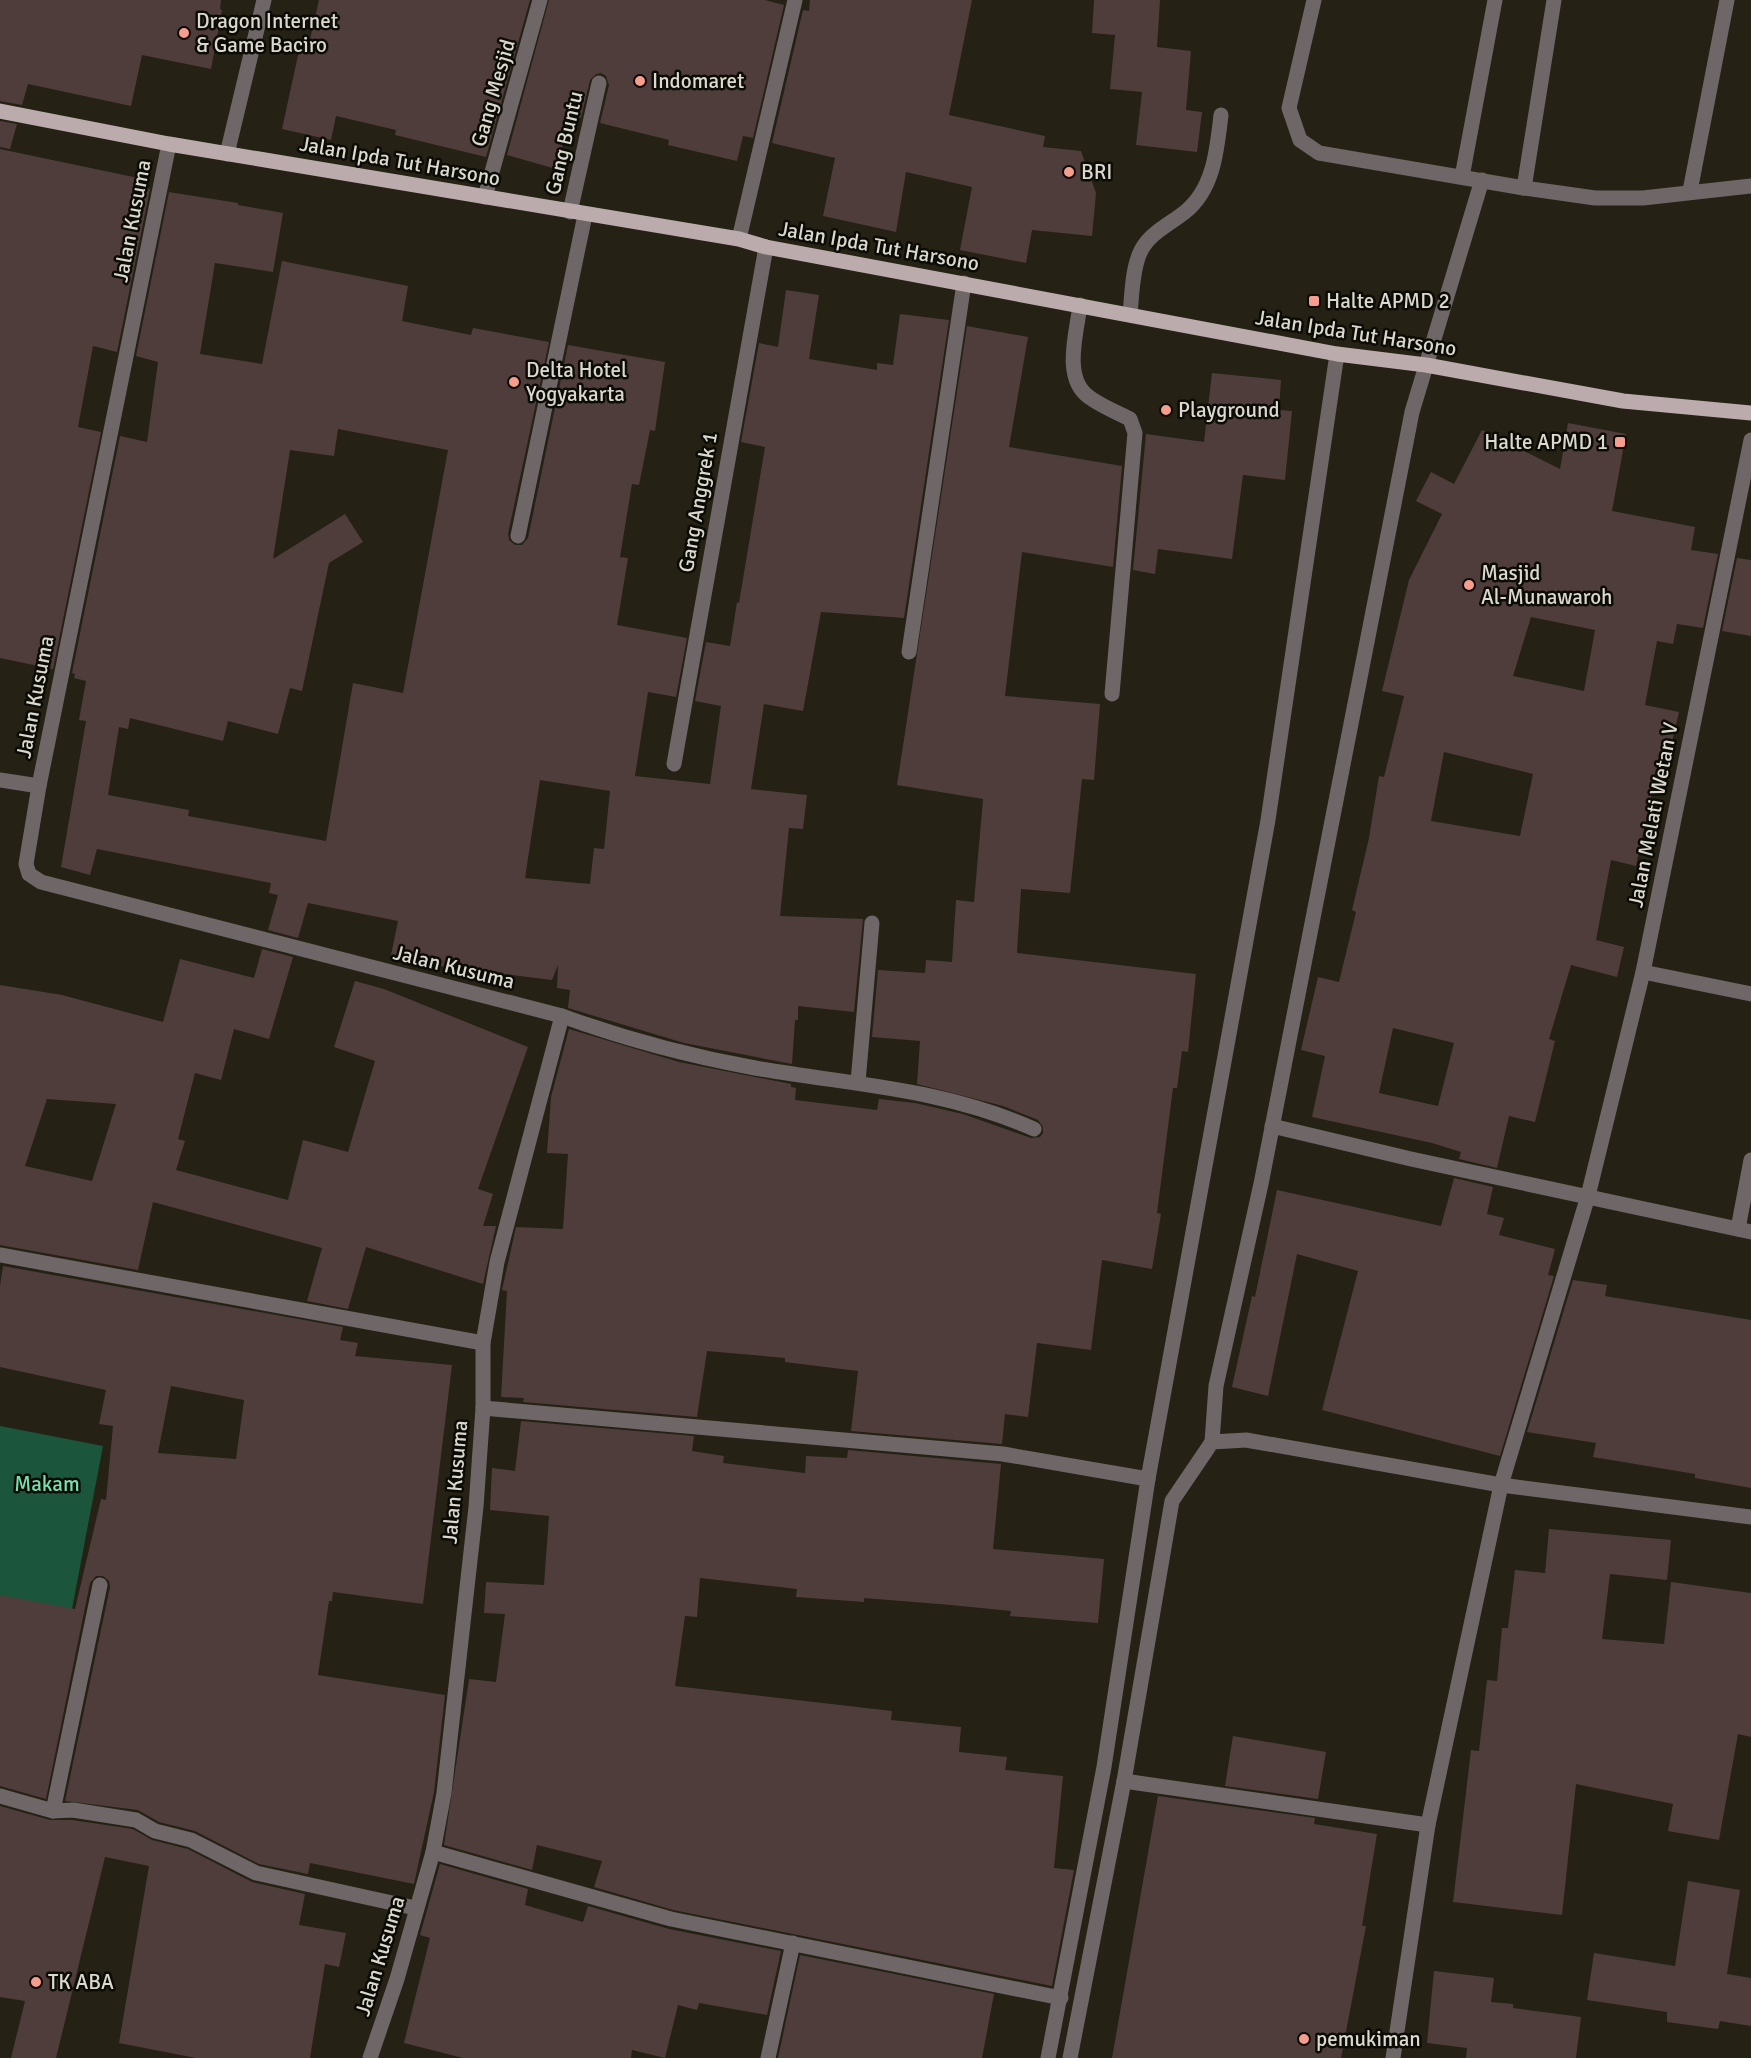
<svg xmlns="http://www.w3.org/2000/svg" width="1751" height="2058" font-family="Signika,sans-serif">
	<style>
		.green { fill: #1b553c }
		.building { fill: #4f3d3c; fill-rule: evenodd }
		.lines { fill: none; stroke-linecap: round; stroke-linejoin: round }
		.minor { stroke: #6e6667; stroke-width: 15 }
		.major { stroke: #bcabad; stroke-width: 15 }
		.poi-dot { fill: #f59d8f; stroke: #0c0b06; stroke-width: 2 }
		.labels { text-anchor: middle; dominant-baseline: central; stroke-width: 5; stroke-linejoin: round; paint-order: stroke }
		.poi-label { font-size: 21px; fill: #dad8cf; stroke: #0c0b06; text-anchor: start }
		.street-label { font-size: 21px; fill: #dad8cf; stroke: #0c0b06 }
		.park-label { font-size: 21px; fill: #76e0ae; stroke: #0c0b06 }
	</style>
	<rect width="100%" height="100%" fill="#252114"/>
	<path class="green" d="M0,1426l103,20 -38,200 -65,-12z"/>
	<g class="building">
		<path d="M0,0h221l-1,9 2,1 -11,59 -69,-14 -11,51 -103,-22 -6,21 -22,-4z"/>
		<path d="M319,0h211l-44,157 -91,-22 1,-5 -60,-14 -5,24 -49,-11 18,-83 8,2z"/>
		<path d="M549,0h216l19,5 -31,133 -10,-2 -6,25 -69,-16 1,-5 -69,-17 9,-38 -3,-9 -5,-3 -5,1 -6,6 -9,38 -10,-3 -15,54 -49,-14z"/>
		<path d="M810,0h162l-23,115 96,21 -2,11 38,4 15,42 -4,43 -60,-6 -6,33 -66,-13 12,-63 -66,-15 -10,60 -73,-16 12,-58 -63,-15 31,-133 6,1z"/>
		<path d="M1094,0h66l-3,47 34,4 -5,59 16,2 -5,40 -61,-7 6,-53 -32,-3 5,-54 -23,-2z"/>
		<path d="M0,121l17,3 -7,25 -10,-2z"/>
		<path d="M0,149l143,30 -1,8 8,2 -33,163 -24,-6 -15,81 23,5 -48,237 -53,-11z"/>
		<path d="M169,192l69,11v2l45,8 -10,59 -58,-9 -15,91 62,10 20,-103 126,25 -6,35 69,14 2,-7 76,14 -41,192 1,6 6,5h7l6,-7 40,-193 97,17 -10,69 -5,-1 -11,55 -7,-1 -12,73 8,1 -11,67 70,13 -11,59 -28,-5 -13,84 75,8 11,-78 -26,-5 11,-59 24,4 7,-44 2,1 26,-156 -24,-5 18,-99 19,4 8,-57 33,5 -10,64 68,11v-7l16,2 7,-51 49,6 -45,298 -83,-6 -18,99 -39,-7 -13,85 56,6 -4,34 -14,-1 -9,88 83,3 -9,93 -56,-6v14h-3l-3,44 -108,-21 -116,-35 2,-18 -13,-2 1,-23 -6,15 -162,-20 8,-39 -90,-18 -10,35 -30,-8 10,-35 -9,-2 2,-10 -174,-34 -7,26 -29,-8 25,-146 -7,-1 7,-39 -12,-3 1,-4 -3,-1 48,-237 27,6 11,-80 -22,-6zM338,429l110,21 -45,243 -50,-10 -27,158 -138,-25 1,-6 -81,-15 11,-68 9,2 2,-11 93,23 5,-20 50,13 12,-46 12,3 27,-128 34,-21 -18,-28 -72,45 17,-109 44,6zM540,780l70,11 -6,58 -10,-1 -4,36 -65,-6z"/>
		<path d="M967,326l61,11 -19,110 113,19 -9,101 -91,-15 -17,144 95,8 -6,76 -12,-1 -12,114 -49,-4 -4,64 179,21 -8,78 -6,-1 -5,37h-4l-16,125 4,1 -9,55 -50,-9 -11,90 -54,-7 -9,74 -23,-3 -3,30 -151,-13 7,-60 -73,-9v-4l-78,-7 -10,66 -174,-15 1,-4 -23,-1 6,-106 -5,-1 14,-63 47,2 5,-75 -21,-1 4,-56 18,-68 110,33 112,22v3l5,1 -1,12 82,10 2,-11 36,4 48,11 68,24 9,-1 3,-4v-6l-5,-7 -35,-14 -86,-22 3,-43 -48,-4 6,-67 47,3 1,-13 26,2 4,-62 18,2 9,-103 -86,-14z"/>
		<path d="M1212,373l69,7 -2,30 13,1 -7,69 -42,-5 -11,84 -74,-10 -3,25 -22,-4 13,-136 58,8z"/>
		<path d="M1568,423l58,11 -14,77 83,16 -4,23 27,4 -15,74 -26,-4 -4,20 -16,-3 -12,64 34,7 -11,46 -8,-2 -24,110 -25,-6 -15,80 28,7 -7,30 -46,-12 -22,74 6,2 -20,81 -26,-6 -12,52 -38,-9 2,-7 -29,-9 -120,-26 13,-61 -24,-6 17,-73 21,5 17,-70 -4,-2 17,-72 10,-62 5,1 20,-81 -22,-5 27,-111 33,-66 -26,-13 15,-29 23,12 28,-54 78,39zM1531,617l64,13 -11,61 -71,-15zM1444,752l89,22 -13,62 -89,-15zM1393,1028l61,15 -16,63 -59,-13z"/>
		<path d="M1737,558l14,2v76l-29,-5z"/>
		<path d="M262,949l31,8 -24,82 -35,-10 -13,51 -26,-7 -17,66 7,2 -9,29 112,30 15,-60 45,12 27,-91 -41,-14 21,-66 29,8 144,58 -50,142 15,5 -10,32h13l-13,58 -117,-37 -18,62 -41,-8 15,-53 -169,-46 -15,68 -138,-25v-260l62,10 101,27 17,-63 74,19zM47,1099l69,5 -24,77 -67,-15z"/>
		<path d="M1454,1178l39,9 -6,27 17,4 -5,17 56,14 -7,26 6,1 -54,180 -178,-46 36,-139 -61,-17 -29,142 -36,-9 20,-91 3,1 22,-107 164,36z"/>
		<path d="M3,1266l340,61 -3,13 18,3 -3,13 97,9 -29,239 -90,-12 -1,9h-3l-11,74 127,20 -11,97 -20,92 -104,-21 -2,11 -49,-10 -64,-33 -36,-9 -21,-12 -73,-9 45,-214 -1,-6 -6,-5h-7l-6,7 -44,216 -46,-13v-191l75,14 26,-110 5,1 7,-74 -14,-2 7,-34 -106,-23v-81zM171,1386l73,14 -8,59 -78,-6z"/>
		<path d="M1573,1280l34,5 -2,11 146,24v168l-56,-10v-4l-102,-17 3,-14 -69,-11z"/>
		<path d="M521,1421l173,15 -2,15 32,5 -1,7 82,10 1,-17 41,2 1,-8 153,14 -8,85 111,10 -6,64 -88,-7 1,-5 -60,-6 -87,-7v4l-68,-5 1,-8 -97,-11 -3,39 -12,-1 -10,70 217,25 -1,9 70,7 -2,25 48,5 -2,13 58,6 -9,92 20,2 -22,116 -379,-76 -79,-23 8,-26 -65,-16 -5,25 -88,-25 25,-166 27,3 9,-68 -21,-1 2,-31 58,3 5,-69 -59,-6 2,-42 23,3z"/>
		<path d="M1549,1529l122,11 -4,40 -57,-6 -8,65 62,5 7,-62 80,11v144l-13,-3 -19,106 -51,-9 5,-27 -97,-20 -14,131 -109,-13 18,-152 8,1 8,-71 10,1 5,-53h6l7,-58 30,3z"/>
		<path d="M1233,1736l93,16 -8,47 -93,-13z"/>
		<path d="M1158,1796l157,22 -1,6 63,10 -15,92h4l-25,132h-229z"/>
		<path d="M0,1806l50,14h22l61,9 19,11 36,9 64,33 53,12 -6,31 47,8 -7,34 -14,-3 -15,94h-114l-77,-15 30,-177 -44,-9 -49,201h-45l14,-57 -25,-4z"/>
		<path d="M440,1864l88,25 -3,16 58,17 5,-16 81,23 112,22 -14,64 -68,-12 -2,7 -19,-5 -13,53 -33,-8 -1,8h-168l-59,-15 26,-105 -10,-3z"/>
		<path d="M1688,1881l52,9 -13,84 24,4v48l-31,-5 -2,8 -51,-7v-10l-80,-12 7,-47 81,13z"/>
		<path d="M800,1955l194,39 -12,64h-204z"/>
		<path d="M1434,1971l60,7 -3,24 22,2v4l68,9 -5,41h-110l1,-10 -40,-5z"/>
	</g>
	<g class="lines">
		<g class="minor">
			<path d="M1314,0l-25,108 11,32 19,13 205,35 71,10h48l108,-12"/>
			<path d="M169,144l-130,642 -13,78 3,10 12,8 521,134 -65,246 -14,81v65l-7,99 -32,286 -11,59 -36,127 -27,79"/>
			<path d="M227,154l37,-154"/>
			<path d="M1462,177l33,-177"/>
			<path d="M1524,188l30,-188"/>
			<path d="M1690,191l37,-191"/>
			<path d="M485,197l55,-197"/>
			<path d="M570,212l29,-129"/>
			<path d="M739,239l56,-239"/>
			<path d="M1080,305c-3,27 -18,73 9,92 12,9 27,15 41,22l5,14 -23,261"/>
			<path d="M1130,314c2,-19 2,-41 9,-59 8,-21 30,-30 46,-43 29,-23 32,-63 36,-97"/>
			<path d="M518,536l67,-321"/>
			<path d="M909,652l55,-369"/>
			<path d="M674,764l92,-517"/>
			<path d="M0,780l39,6"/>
			<path d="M1643,972l108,22"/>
			<path d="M562,1016c63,23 127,40 193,52 97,17 187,20 279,61"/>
			<path d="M858,1082l14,-159"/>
			<path d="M1272,1126l139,33 340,73"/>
			<path d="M1738,1229l13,-69"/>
			<path d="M0,1255l483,88"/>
			<path d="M483,1408l520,46 145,25"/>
			<path d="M1212,1442l4,-56 45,-202 151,-772 70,-232"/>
			<path d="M1124,1781l304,44"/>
			<path d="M0,1796l53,15 20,-1 63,10 19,11 36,9 65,33 159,35"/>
			<path d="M53,1811l47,-226"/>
			<path d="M433,1852l238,67 390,79"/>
			<path d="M768,2058l25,-115"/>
			<path d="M1048,2058l56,-291 44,-288 120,-659 69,-466"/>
			<path d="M1070,2058l54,-277 48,-280 40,-59 34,-2 255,45 250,32"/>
			<path d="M1393,2058l35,-233 73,-340 87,-289 55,-224 108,-532"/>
		</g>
		<path class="major" d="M0,111l169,33 570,95 27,8 571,107 89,11 197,36 128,12"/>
	</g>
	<g class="poi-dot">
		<circle cx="184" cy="33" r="6"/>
		<circle cx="640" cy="81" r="6"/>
		<circle cx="1069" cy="172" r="6"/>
		<rect x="1308" y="295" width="12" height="12" rx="3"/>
		<circle cx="514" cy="382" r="6"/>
		<circle cx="1166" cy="410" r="6"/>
		<rect x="1614" y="436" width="12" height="12" rx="3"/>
		<circle cx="1469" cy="585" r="6"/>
		<circle cx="36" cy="1982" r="6"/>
		<circle cx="1304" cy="2039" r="6"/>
	</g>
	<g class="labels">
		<g class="poi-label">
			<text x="196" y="21">Dragon Internet<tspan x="196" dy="24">&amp; Game Baciro</tspan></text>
			<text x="652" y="81">Indomaret</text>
			<text x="1081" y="172">BRI</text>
			<text x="1326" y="301">Halte APMD 2</text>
			<text x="526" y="370">Delta Hotel<tspan x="526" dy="24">Yogyakarta</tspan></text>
			<text x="1178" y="410">Playground</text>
			<text x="1608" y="442" text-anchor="end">Halte APMD 1</text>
			<text x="1481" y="573">Masjid<tspan x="1481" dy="24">Al-Munawaroh</tspan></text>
			<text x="48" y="1982">TK ABA</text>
			<text x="1316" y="2039">pemukiman</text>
		</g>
		<g class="street-label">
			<text transform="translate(493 93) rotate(-74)">Gang Mesjid</text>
			<text transform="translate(564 143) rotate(-77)">Gang Buntu</text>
			<text transform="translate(400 161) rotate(10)">Jalan Ipda Tut Harsono</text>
			<text transform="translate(132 221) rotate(-79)">Jalan Kusuma</text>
			<text transform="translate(879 246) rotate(10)">Jalan Ipda Tut Harsono</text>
			<text transform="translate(1356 333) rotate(9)">Jalan Ipda Tut Harsono</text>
			<text transform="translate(698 502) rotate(-80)">Gang Anggrek 1</text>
			<text transform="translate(35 697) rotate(-79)">Jalan Kusuma</text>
			<text transform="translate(1653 815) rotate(-79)">Jalan Melati Wetan V</text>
			<text transform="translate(454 967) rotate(14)">Jalan Kusuma</text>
			<text transform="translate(455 1482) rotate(-85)">Jalan Kusuma</text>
			<text transform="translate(380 1956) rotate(-73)">Jalan Kusuma</text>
		</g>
		<g class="park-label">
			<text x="47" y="1484">Makam</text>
		</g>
	</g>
</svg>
